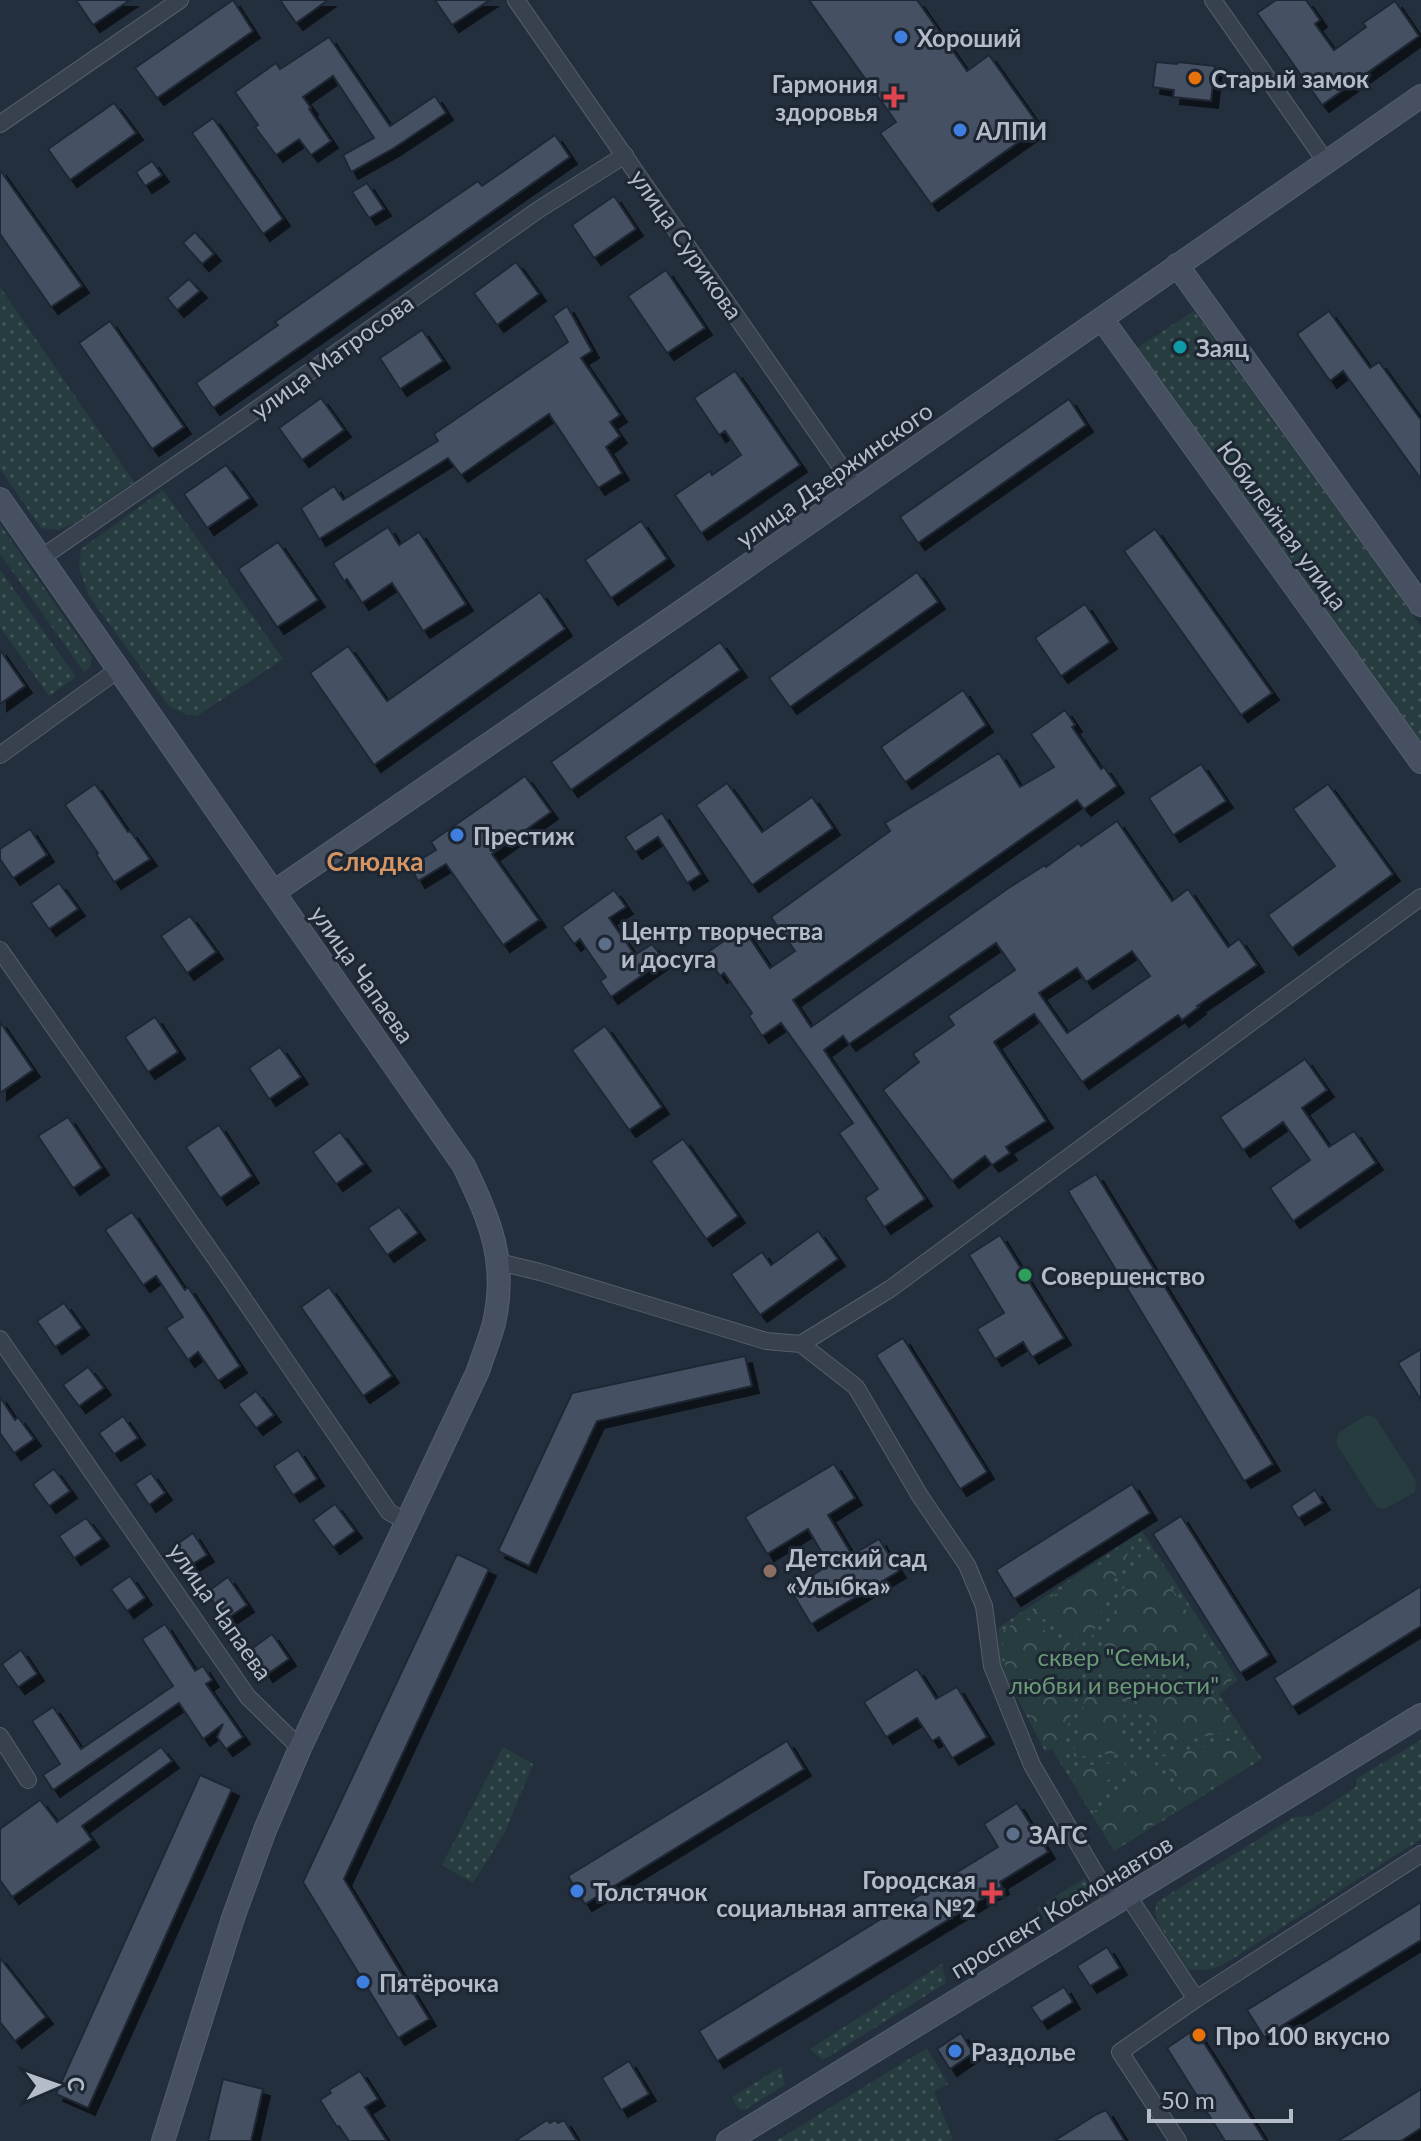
<svg xmlns="http://www.w3.org/2000/svg" width="1421" height="2141" font-family="Lato,sans-serif">
	<style>
		.grass { fill: url(#grass-dots) }
		.forest { fill: url(#forest-crowns) }
		.pitch { fill: #263c3f }
		.building { fill: #455162; stroke: #1f2835; stroke-width: 2; fill-rule: evenodd; filter: url(#shadow) }
		.lines { fill: none; stroke-linecap: round; stroke-linejoin: round }
		.minor-casing { stroke: #565f6c; stroke-width: 18 }
		.secondary-casing { stroke: #565f6c; stroke-width: 24 }
		.minor { stroke: #38414e; stroke-width: 16 }
		.secondary { stroke: #465061; stroke-width: 22 }
		.shop-dot { fill: #3f7fe0; stroke: #1d2633; stroke-width: 3 }
		.food-dot { fill: #e8710a; stroke: #1d2633; stroke-width: 3 }
		.health-dot { fill: #e0444e; stroke: #1d2633; stroke-width: 3 }
		.culture-dot { fill: #0f9aa8; stroke: #1d2633; stroke-width: 3 }
		.service-dot { fill: #5c6f8a; stroke: #1d2633; stroke-width: 3 }
		.leisure-dot { fill: #2e9e5b; stroke: #1d2633; stroke-width: 3 }
		.education-dot { fill: #8d6e63; stroke: #1d2633; stroke-width: 3 }
		.labels { text-anchor: middle; dominant-baseline: central; stroke-width: 6; stroke-linejoin: round; paint-order: stroke }
		.poi-label { font-size: 24px; font-weight: bold; fill: #b4bcc9; stroke: #1d2633; text-anchor: start }
		.street-label { font-size: 24px; fill: #b4bcc9; stroke: #1d2633 }
		.park-label { font-size: 24px; fill: #6b9a76; stroke: #1d2633 }
		.neighbourhood-label { font-size: 26px; font-weight: bold; fill: #d59563; stroke: #1d2633 }
	</style>
	<defs>
		<pattern id="grass-dots" width="8" height="8" patternUnits="userSpaceOnUse" patternTransform="scale(2)"><rect width="8" height="8" fill="#263c3f"/><path d="M2 2h.1M6 6h.1" fill="none" stroke="#435659" stroke-width="1.8" stroke-linecap="round"/></pattern>
		<pattern id="forest-crowns" width="20" height="18" patternUnits="userSpaceOnUse" patternTransform="scale(2)"><rect width="20" height="18" fill="#263c3f"/><path d="M2 6a3 3 0 1 1 6 0M12 15a3 3 0 1 1 6 0" fill="none" stroke="#435659"/></pattern>
		<filter id="shadow"><feDropShadow dx="7" dy="7" stdDeviation="0" flood-color="#0009"/></filter>
	</defs>
	<rect width="100%" height="100%" fill="#242f3e"/>
	<g class="grass">
		<path d="M0,287l134,195 -59,41 -17,7 -17,-2 -41,-59z"/>
		<path d="M1194,311l227,315v115l-284,-393z"/>
		<path d="M163,490l120,169 -86,57 -12,-2 -16,-8 -80,-110 -10,-28 2,-19z"/>
		<path d="M0,524l92,134 -2,10 -6,4 -84,-118z"/>
		<path d="M0,570l76,107 -27,19 -49,-69z"/>
		<path d="M1142,1531l96,149 -19,14 43,65 -148,92 -62,-102 -7,2 -45,-85 -2,-38z"/>
		<path d="M1421,1740v99l-200,127 -15,4 -18,-1 -31,-48 -2,-9 2,-10 137,-85 18,-1 44,-29v-8z"/>
		<path d="M503,1747l30,17 -28,68 -32,51 -31,-18z"/>
		<path d="M1085,1878l5,13 -5,6 -39,24 -9,-13z"/>
		<path d="M942,1964l4,19 -123,77 -13,-11z"/>
		<path d="M927,2048l21,36 -14,8 19,47 -3,2h-174z"/>
		<path d="M781,2067l4,18 -41,25 -6,-2 -6,-11z"/>
	</g>
	<g class="forest">
		<path d="M1135,1541l-21,38 -23,60 -9,2 -52,-30z"/>
		<path d="M1145,1548l87,132 -13,8 -111,-34 -6,-9 23,-60z"/>
		<path d="M1023,1617l57,35 4,7 -23,95 -7,-11 -8,3 -41,-80 -3,-34z"/>
		<path d="M1102,1664l116,34 21,31 -82,18 -4,-5c5,-12 2,-18 -5,-28l-15,-1z"/>
		<path d="M1092,1666l32,52c-4,8 -4,17 1,24l8,3 1,7 -61,5z"/>
		<path d="M1245,1737l13,21 -69,43 -28,-44z"/>
		<path d="M1152,1759l31,47 -69,43 -21,-37 39,-27 5,-24z"/>
		<path d="M1126,1762l-5,10 -16,10 -5,15 -11,7 -22,-37z"/>
	</g>
	<path class="pitch" d="M1367,1415l8,2 41,64 -1,11 -30,17 -8,-1 -41,-65 3,-11z"/>
	<g class="building">
		<path d="M76,0h54l-37,25z"/>
		<path d="M233,0l20,31 -96,67 -22,-30z"/>
		<path d="M280,0h48l-32,23z"/>
		<path d="M435,0h55l-38,25z"/>
		<path d="M809,0h108l50,71 22,-16 51,72 -109,77 -51,-71 16,-11z"/>
		<path d="M1276,0h30l14,20 -5,4 19,26 32,-23 -3,-4 32,-22 24,35 -97,69 -65,-92z"/>
		<path d="M329,37l61,89 45,-30 11,17 -52,35 -43,24 -8,-17 31,-17 -41,-62 -30,21 8,11 -2,1 22,32 -20,14 -12,-16 -23,16 -21,-28 3,-2 -23,-33 41,-29 4,6z"/>
		<path d="M1156,62l21,2 1,-2 37,4 -4,35 -38,-4 1,-7 -21,-3z"/>
		<path d="M114,103l22,30 -66,47 -22,-31z"/>
		<path d="M213,118l70,101 -20,15 -71,-101z"/>
		<path d="M555,135l15,22 -357,251 -17,-25 82,-58 -3,-3 92,-65 111,-76 4,5z"/>
		<path d="M152,161l10,14 -17,11 -9,-14z"/>
		<path d="M0,170l82,116 -31,21 -51,-73z"/>
		<path d="M367,183l17,26 -15,9 -17,-26z"/>
		<path d="M614,196l22,33 -42,29 -22,-33z"/>
		<path d="M195,232l19,22 -12,10 -19,-21z"/>
		<path d="M516,262l23,32 -42,31 -23,-32z"/>
		<path d="M666,270l39,58 -38,25 -39,-57z"/>
		<path d="M189,279l11,12 -23,19 -10,-12z"/>
		<path d="M567,306l25,45 -11,7 39,57 -10,7 10,14 -14,11 16,26 -24,15 -49,-74 -88,61 -13,-17 -129,81 -18,-31 33,-22 9,14 95,-59 -4,-7 134,-92 -15,-26z"/>
		<path d="M1329,311l41,57 9,-6 42,58v59l-78,-108 -13,10 -33,-47z"/>
		<path d="M110,321l74,106 -32,22 -73,-106z"/>
		<path d="M422,330l21,31 -43,28 -20,-31z"/>
		<path d="M735,371l65,94 -99,68 -26,-38 35,-24 2,4 29,-20 -16,-24 -6,4 -25,-37z"/>
		<path d="M321,398l23,32 -42,30 -23,-32z"/>
		<path d="M1069,399l17,26 -168,118 -18,-26z"/>
		<path d="M226,465l24,33 -43,30 -23,-34z"/>
		<path d="M641,521l26,38 -56,39 -26,-38z"/>
		<path d="M388,527l11,18 20,-13 47,72 -43,27 -31,-48 -30,20 -15,-24 -3,2 -11,-18z"/>
		<path d="M1155,529l117,164 -31,22 -117,-164z"/>
		<path d="M278,542l40,58 -41,27 -39,-58z"/>
		<path d="M917,572l21,30 -148,105 -21,-29z"/>
		<path d="M540,592l25,37 -191,136 -64,-92 38,-27 39,55z"/>
		<path d="M1085,604l25,38 -49,34 -26,-38z"/>
		<path d="M720,642l20,28 -169,120 -20,-28z"/>
		<path d="M0,650l25,36 -25,18z"/>
		<path d="M963,690l23,35 -81,57 -24,-35z"/>
		<path d="M1065,710l10,15 -3,2 29,42 3,-2 13,19 -33,23 -7,-9 -284,200 18,27 199,-140 35,-22 1,2 33,-24 2,3 36,-25 55,80 16,-12 40,58 11,-8 18,26 -60,41 2,1 -17,13 -4,-5 -96,67 -48,-68 -40,28 52,79 -40,26 4,6 -18,12 -7,-9 -33,25 -69,-91 36,-28 -6,-8 41,-29 -6,-9 67,-46 -19,-27 -147,101 -6,-8 -19,14 101,149 -41,28 -19,-29 13,-9 -39,-56 14,-10 -72,-100 -19,13 -13,-20 3,-3 -28,-40 -4,3 -15,-22 38,-26 27,40 25,-17 -24,-34 119,-86 -5,-8 114,-70 21,34 34,-20 -23,-33zM1132,951l18,25 -83,57 -28,-40 38,-25 9,14z"/>
		<path d="M1201,764l25,37 -53,34 -24,-37z"/>
		<path d="M525,776l26,36 -59,42 47,66 -36,25 -57,-81 -28,17 -8,-15 26,-16 -5,-8z"/>
		<path d="M727,783l35,49 50,-35 21,31 -81,57 -56,-80z"/>
		<path d="M95,784l33,48 2,-1 20,28 -36,23 -18,-28 2,-1 -33,-48z"/>
		<path d="M1328,784l65,90 -101,74 -24,-33 67,-49 -42,-57z"/>
		<path d="M662,813l39,61 -14,9 -29,-46 -23,15 -10,-15z"/>
		<path d="M30,829l17,26 -34,23 -13,-19v-10z"/>
		<path d="M59,883l19,26 -29,20 -18,-26z"/>
		<path d="M614,890l12,17 -17,11 26,37 17,-11 12,16 -53,37 -11,-16 6,-4 -14,-20 -12,-18 -6,5 -12,-17z"/>
		<path d="M190,916l26,36 -29,21 -26,-37z"/>
		<path d="M155,1017l23,35 -30,20 -23,-35z"/>
		<path d="M0,1022l33,48 -33,23z"/>
		<path d="M605,1026l57,81 -33,23 -57,-80z"/>
		<path d="M280,1047l21,30 -32,22 -20,-31z"/>
		<path d="M1305,1059l22,31 -25,18 27,39 25,-16 22,32 -83,58 -23,-33 40,-28 -27,-38 -40,28 -23,-33z"/>
		<path d="M68,1117l34,51 -29,20 -35,-52z"/>
		<path d="M219,1125l33,51 -32,22 -34,-51z"/>
		<path d="M340,1132l24,32 -28,20 -23,-32z"/>
		<path d="M683,1139l55,77 -32,23 -55,-78z"/>
		<path d="M1096,1174l177,290 -29,17 -176,-290z"/>
		<path d="M399,1207l19,26 -31,22 -19,-27z"/>
		<path d="M132,1212l53,78 3,-3 52,79 -22,15 -20,-29 -10,8 -22,-32 17,-11 -27,-41 -13,9 -38,-55z"/>
		<path d="M818,1231l20,28 -78,56 -29,-41 31,-22 9,13z"/>
		<path d="M1000,1235l64,103 -32,19 -9,-15 -28,17 -18,-30 27,-16 -35,-58z"/>
		<path d="M329,1287l63,89 -29,20 -62,-89z"/>
		<path d="M64,1303l18,25 -27,19 -18,-26z"/>
		<path d="M903,1338l84,134 -27,17 -84,-134z"/>
		<path d="M1421,1349v51l-23,-37z"/>
		<path d="M745,1356l7,30 -155,35 -68,145 -31,-15 74,-158z"/>
		<path d="M88,1367l16,21 -25,18 -16,-21z"/>
		<path d="M256,1391l18,24 -18,13 -18,-24z"/>
		<path d="M0,1397l15,23 3,-3 16,22 -20,14 -14,-20z"/>
		<path d="M123,1416l15,22 -24,16 -15,-21z"/>
		<path d="M298,1450l19,29 -24,16 -19,-29z"/>
		<path d="M834,1464l21,34 -27,17 24,40 27,-16 20,32 -88,53 -21,-35 39,-24 -21,-36 -41,25 -22,-37z"/>
		<path d="M54,1469l16,22 -21,15 -16,-22z"/>
		<path d="M151,1473l14,20 -16,12 -14,-21z"/>
		<path d="M1132,1484l18,29 -136,86 -18,-29z"/>
		<path d="M1315,1490l8,13 -25,15 -7,-12z"/>
		<path d="M335,1504l20,27 -22,16 -20,-27z"/>
		<path d="M1181,1516l88,139 -29,18 -87,-139z"/>
		<path d="M86,1518l16,21 -28,19 -15,-22z"/>
		<path d="M193,1533l14,22 -16,10 -14,-21z"/>
		<path d="M457,1554l32,15 -145,310 85,140 -31,19 -95,-156z"/>
		<path d="M130,1576l15,22 -18,13 -16,-22z"/>
		<path d="M228,1577l19,28 -22,15 -18,-28z"/>
		<path d="M1421,1586v40l-129,81 -18,-29z"/>
		<path d="M165,1624l30,47 8,-5 9,14 -6,4 37,53 -17,12 -9,-12 6,-13 -20,15 -24,-36 -126,87 -10,-15 17,-11 -28,-43 21,-14 28,42 92,-63 -31,-47z"/>
		<path d="M272,1634l17,25 -23,16 -16,-25z"/>
		<path d="M21,1650l16,24 -19,13 -16,-23z"/>
		<path d="M917,1669l19,30 21,-12 30,50 -35,21 -13,-21 -7,4 -15,-23 -31,19 -22,-35z"/>
		<path d="M787,1741l17,28 -219,135 -17,-28z"/>
		<path d="M161,1747l11,14 -90,65 10,14 -80,57 -12,-17v-51l40,-29 17,22z"/>
		<path d="M200,1775l32,14 -144,319 -32,-14z"/>
		<path d="M1017,1803l31,49 -48,30 2,5 -10,6 -275,168 -18,-30 299,-184 -14,-23z"/>
		<path d="M1421,1902v38l-157,97 -17,-27z"/>
		<path d="M1107,1947l13,21 -30,18 -13,-20z"/>
		<path d="M0,1958l46,59 -31,24 -15,-19z"/>
		<path d="M1064,1987l9,15 -32,20 -10,-15z"/>
		<path d="M1195,2029l25,39 45,73h-40l-58,-93z"/>
		<path d="M961,2033l12,20 -23,16 -13,-20z"/>
		<path d="M629,2061l20,33 -28,16 -19,-32z"/>
		<path d="M360,2071l18,28 -13,8 22,34h-38l-10,-15 -2,1 -17,-27 11,-7 -2,-3z"/>
		<path d="M223,2079l40,10 -12,52h-43z"/>
		<path d="M1421,2089v39l-20,13h-63z"/>
		<path d="M1106,2110l19,31h-71l43,-27z"/>
		<path d="M547,2120l3,3 5,-3 3,3 6,-3 13,21h-62z"/>
	</g>
	<g class="lines">
		<defs>
			<g id="minor">
				<path d="M516,0l341,490"/>
				<path d="M1213,0l113,162"/>
				<path d="M0,124l180,-124"/>
				<path d="M41,558l202,-139 295,-209 87,-55"/>
				<path d="M0,755l119,-86"/>
				<path d="M0,950l232,332 157,230 18,10"/>
				<path d="M499,1262l41,10 226,69 35,3 55,43 64,109 47,69 17,41 8,60 40,99 82,140"/>
				<path d="M0,1339l248,358 52,51"/>
				<path d="M801,1344l89,-55 531,-392"/>
				<path d="M0,1736l28,44"/>
				<path d="M1128,1896l68,103"/>
				<path d="M1178,2141l-58,-89 76,-53 225,-145"/>
			</g>
			<g id="secondary">
				<path d="M1177,265l244,340"/>
				<path d="M1102,319l319,443"/>
				<path d="M0,499l464,667c26,55 44,95 30,157 -4,16 -11,32 -16,48l-178,377 -35,82 -32,88 -70,223"/>
				<path d="M274,892l427,-294 720,-502"/>
				<path d="M728,2141l693,-426"/>
			</g>
		</defs>
		<use href="#minor" class="minor-casing"/>
		<use href="#secondary" class="secondary-casing"/>
		<use href="#minor" class="minor"/>
		<use href="#secondary" class="secondary"/>
	</g>
	<g class="shop-dot">
		<circle cx="901" cy="37" r="8"/>
		<circle cx="960" cy="130" r="8"/>
		<circle cx="457" cy="835" r="8"/>
		<circle cx="577" cy="1891" r="8"/>
		<circle cx="363" cy="1982" r="8"/>
		<circle cx="955" cy="2051" r="8"/>
	</g>
	<g class="food-dot">
		<circle cx="1195" cy="78" r="8"/>
		<circle cx="1199" cy="2035" r="8"/>
	</g>
	<g class="health-dot">
		<path d="M890 85h8v8h8v8h-8v8h-8v-8h-8v-8h8z"/>
		<path d="M988 1881h8v8h8v8h-8v8h-8v-8h-8v-8h8z"/>
	</g>
	<circle class="culture-dot" cx="1180" cy="347" r="8"/>
	<g class="service-dot">
		<circle cx="605" cy="944" r="8"/>
		<circle cx="1013" cy="1834" r="8"/>
	</g>
	<circle class="leisure-dot" cx="1025" cy="1275" r="8"/>
	<circle class="education-dot" cx="770" cy="1571" r="8"/>
	<g class="labels">
		<g class="poi-label">
			<text x="917" y="37">Хороший</text>
			<text x="1211" y="78">Старый замок</text>
			<text x="878" y="83" text-anchor="end">Гармония<tspan x="878" dy="28">здоровья</tspan></text>
			<text x="976" y="130">АЛПИ</text>
			<text x="1196" y="347">Заяц</text>
			<text x="473" y="835">Престиж</text>
			<text x="621" y="930">Центр творчества<tspan x="621" dy="28">и досуга</tspan></text>
			<text x="1041" y="1275">Совершенство</text>
			<text x="786" y="1557">Детский сад<tspan x="786" dy="28">«Улыбка»</tspan></text>
			<text x="1029" y="1834">ЗАГС</text>
			<text x="976" y="1879" text-anchor="end">Городская<tspan x="976" dy="28">социальная аптека №2</tspan></text>
			<text x="593" y="1891">Толстячок</text>
			<text x="379" y="1982">Пятёрочка</text>
			<text x="1215" y="2035">Про 100 вкусно</text>
			<text x="971" y="2051">Раздолье</text>
		</g>
		<g class="street-label">
			<text transform="translate(687 244) rotate(55)">улица Сурикова</text>
			<text transform="translate(332 356) rotate(-36)">улица Матросова</text>
			<text transform="translate(834 474) rotate(-35)">улица Дзержинского</text>
			<text transform="translate(1283 525) rotate(54)">Юбилейная улица</text>
			<text transform="translate(363 974) rotate(55)">улица Чапаева</text>
			<text transform="translate(221 1611) rotate(55)">улица Чапаева</text>
			<text transform="translate(1061 1906) rotate(-31)">проспект Космонавтов</text>
		</g>
		<g class="park-label">
			<text x="1114" y="1656">сквер "Семьи,<tspan x="1114" dy="28">любви и верности"</tspan></text>
		</g>
		<g class="neighbourhood-label">
			<text x="375" y="861">Слюдка</text>
		</g>
	</g>
	<g transform="translate(56 2085) rotate(88)" stroke="#1d2633" stroke-width="6" paint-order="stroke">
	<path d="M0-6L14 30L0 20L-14 30Z" fill="#b4bcc9"/>
	<text y="-12" font-size="22" font-weight="bold" text-anchor="middle" fill="#b4bcc9">С</text>
	</g>
	<path d="M1149 2109v12h142v-12" fill="none" stroke="#b4bcc9" stroke-width="4"/>
	<text x="1161" y="2109" font-size="24" fill="#b4bcc9" stroke="#1d2633" stroke-width="6" paint-order="stroke">50 m</text>
</svg>
